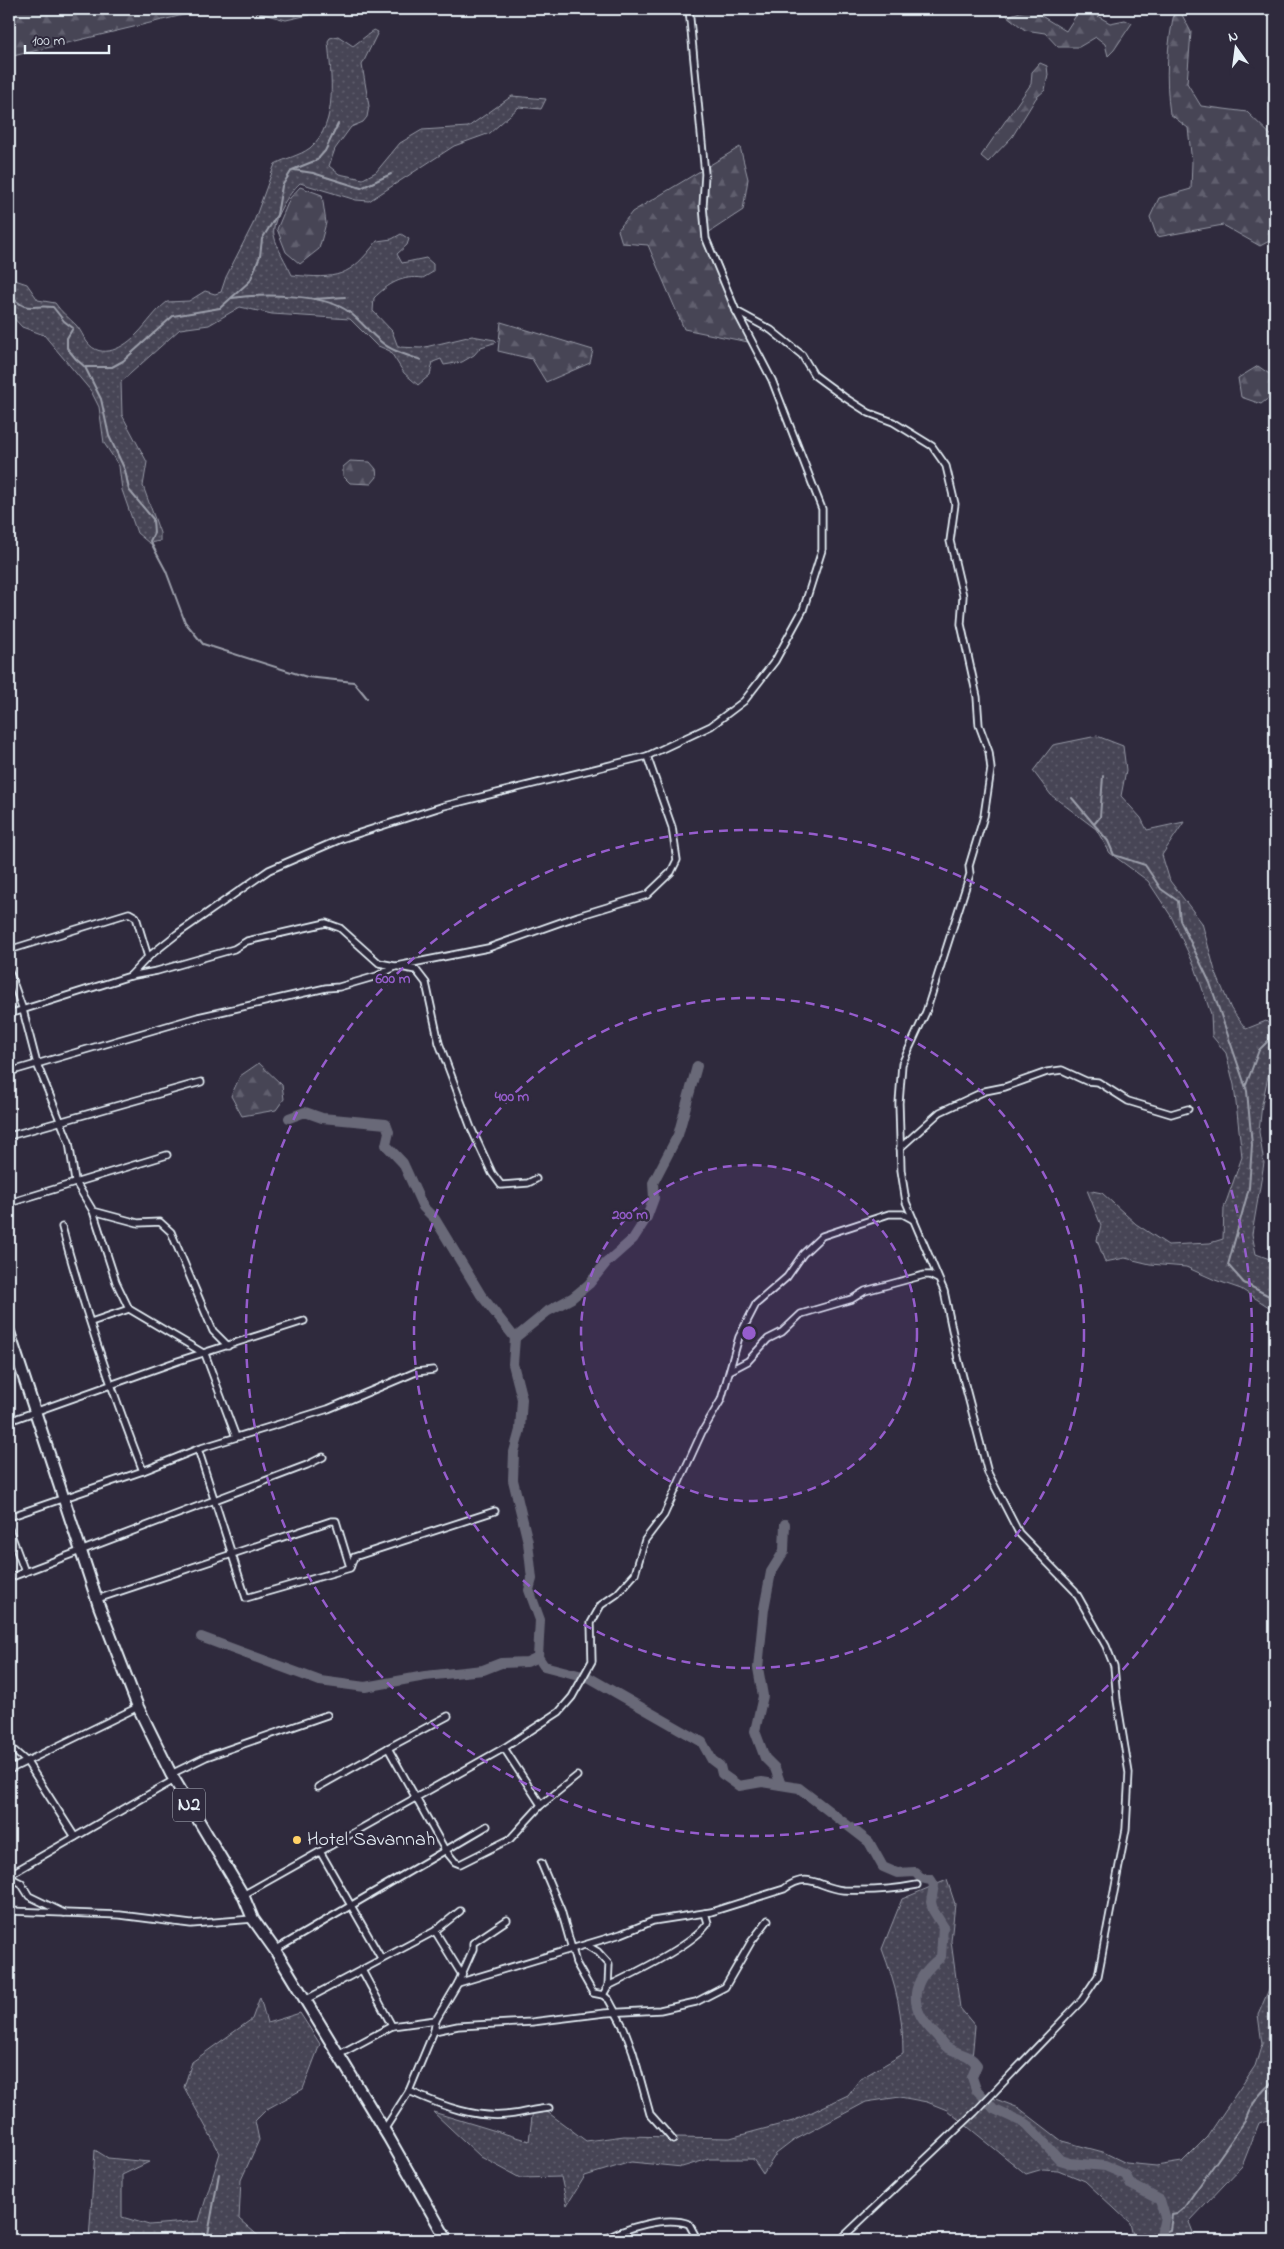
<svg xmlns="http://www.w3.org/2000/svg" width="1284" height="2249" font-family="'Indie Flower',sans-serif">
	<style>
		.grass { fill: url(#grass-dots); stroke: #979aa6 }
		.forest { fill: url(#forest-firs); stroke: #979aa6 }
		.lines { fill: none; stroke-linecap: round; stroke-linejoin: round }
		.stream { stroke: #9c9fab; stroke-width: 2 }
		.river { stroke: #696978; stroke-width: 10 }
		.minor-casing { stroke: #e8f1f8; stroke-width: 9 }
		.trunk-casing { stroke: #e8f1f8; stroke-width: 14 }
		.minor { stroke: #2f2a3d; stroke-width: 5.5 }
		.trunk { stroke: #2f2a3d; stroke-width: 10 }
		.ring { fill: none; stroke: #965dcd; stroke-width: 2.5; stroke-dasharray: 9 6 }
		.poi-dot { fill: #ffd166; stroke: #2f2a3d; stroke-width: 2 }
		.labels { text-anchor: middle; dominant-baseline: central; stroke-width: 5; stroke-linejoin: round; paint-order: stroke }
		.shield { fill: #2f2a3d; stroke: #b0b5c0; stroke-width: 1 }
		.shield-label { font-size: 19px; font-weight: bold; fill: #e8f1f8 }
		.poi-label { font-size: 20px; fill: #e8f1f8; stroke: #2f2a3d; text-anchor: start }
		.centre { fill: #965dcd; stroke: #2f2a3d; stroke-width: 2.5 }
		.ring-label { font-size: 15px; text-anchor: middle; font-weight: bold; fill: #965dcd; stroke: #2f2a3d; stroke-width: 5; stroke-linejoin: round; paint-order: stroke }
	</style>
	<defs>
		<pattern id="grass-dots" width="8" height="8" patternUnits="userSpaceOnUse" patternTransform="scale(1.25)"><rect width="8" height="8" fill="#464455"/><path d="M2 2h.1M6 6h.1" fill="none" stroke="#615f6e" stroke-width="1.8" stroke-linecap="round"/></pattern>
		<pattern id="forest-firs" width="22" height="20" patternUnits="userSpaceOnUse" patternTransform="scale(1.25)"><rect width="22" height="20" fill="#464455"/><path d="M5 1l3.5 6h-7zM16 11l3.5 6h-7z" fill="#615f6e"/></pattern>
	</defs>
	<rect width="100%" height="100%" fill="#2f2a3d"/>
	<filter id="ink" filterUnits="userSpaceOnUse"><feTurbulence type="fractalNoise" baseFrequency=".02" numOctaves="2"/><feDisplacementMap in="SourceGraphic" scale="10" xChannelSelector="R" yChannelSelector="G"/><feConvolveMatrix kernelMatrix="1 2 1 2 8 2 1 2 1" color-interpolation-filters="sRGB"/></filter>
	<g filter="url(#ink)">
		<g class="grass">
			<path d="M374,30l4,2 -16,33 7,41 -2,11 -4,5 -12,5 -16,22 -6,17 10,8 24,5 13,-7 24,-29 22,-13 46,-3 44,-31 34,3 -5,10 -22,-2 -29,26 -36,13 -85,55 -13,-1 -56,-17c-11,10 -29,37 -26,52 3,14 12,27 18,40 45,4 57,3 85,-34l15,-2 9,-5 8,5 -2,6 -10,9 5,9 24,-5 7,6v8l-10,6c-21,-3 -35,6 -49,20l-1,13 19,20 6,16 23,1 51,-12 23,4 2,2 -16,5 -7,8 -12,7 -18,3 -3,-6 -8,3 -3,13 -12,10 -14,-12 -14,-22 -14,-6 -26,-26 -78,-5 -32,-7 -31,18 -29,4 -59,53 1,33 25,47 -4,24 17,47v8l-11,2 -12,-10 -15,-43 -3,-24 -15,-23 -5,-36 -8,-16 -47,-56 -22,-8 -13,-14v-35l18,6 11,16 17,3c6,9 14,15 21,22 5,5 7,12 11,17 14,19 38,5 50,-8 11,-11 18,-23 30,-32l22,-1 16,-10 10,3 6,-2 5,-15 27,-53 22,-60c11,-6 24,-8 35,-16 29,-25 21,-73 18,-107l2,-3 8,-2 15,10z"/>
			<path d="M1097,736l26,10 3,24 -5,26 20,22 6,12 37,-8 -22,33 8,26 32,42 13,48 16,38 15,20 20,-8 9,8v30l-5,8 -8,37 -3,28 5,31 -12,71 4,20 19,7v50l-34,-22 -26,-9 -29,-13 -36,-3 -25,-6 -20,4 -8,-22 4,-15 -14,-35 15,3 34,31 32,21 42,-2 13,-4 1,-31 18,-51 -8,-72 -8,-32 -14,-17 -1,-22 -16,-47 -24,-51 -23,-35 -38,-28 -14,-24 -45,-34 -18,-24 20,-26z"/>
			<path d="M947,1880l8,24 -4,37 9,67 15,18 -4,44 1,20 47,18 43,33 41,11 23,11 30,3 26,-4 25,-25 48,-71 7,-22 -4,-29 17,-40v143l-16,5 -17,43 -53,56 7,18h-62l-4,-17 -45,-42 -27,-11 -15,-1 -17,5 -79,-64 -20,-8 -27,-5 -34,5 -73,39 -17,13 -13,20 -10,-15h-44l-27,8 -51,-5 -46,14 -18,29 -6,-28 -41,1 -39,-21 -48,-45 96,29 4,-32 13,2 40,30 38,-5 106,2 63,-17 55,-26 12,-16 43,-25c0,-40 -7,-68 -21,-105l20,-50z"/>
			<path d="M260,1997l7,26 33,-10 20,31 -17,45 -36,20 -12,12 4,19 -18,40 -2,39 24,21h-174l6,-90 13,8 41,4 -27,13v42l27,8 50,-4 21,-68 -36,-66 8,-25 60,-43z"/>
			<path d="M344,2234l1,6h-54l27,-5z"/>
		</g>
		<g class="forest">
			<path d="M9,9h199l-199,48z"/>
			<path d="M244,9h66l-1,6 -23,5z"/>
			<path d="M1030,9l36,22 11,-17h17l16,9 15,-3 7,3 -18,27 -6,6 -3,-12 -9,-7 -17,10h-21l-13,-14 -20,-3 -18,-14z"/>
			<path d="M1175,9h4l12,23 -4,51 14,23 46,6 28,27v99l-15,8 -37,-21 -66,12 -7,-20 9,-19 32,-9 1,-27 -4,-34 -18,-14c-5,-36 -3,-70 5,-105z"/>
			<path d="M1040,63l7,3 1,9 -3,15 -9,8 -24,39 -24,25 -7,-6 50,-72 1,-12z"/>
			<path d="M740,147l8,32 -5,31 -35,23 45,110 -69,-14 -36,-84 -26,-2 -4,-13 14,-18z"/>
			<path d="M300,187l22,8 4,28 -7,26 -19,15 -14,-12 -9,-23 13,-31z"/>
			<path d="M501,322l92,28 -3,13 -44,19 -14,-23 -34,-8z"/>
			<path d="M1258,366l17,12v15l-14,11 -20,-7 -3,-19z"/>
			<path d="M350,461l20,1 6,7 1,8 -6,7 -21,-1 -7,-7v-9z"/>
			<path d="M259,1063l23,22 2,14 -8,11 -34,6 -11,-20 9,-20z"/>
		</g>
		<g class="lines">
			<g class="stream">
				<path d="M294,170l19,3 48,15 30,-14"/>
				<path d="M9,295c20,19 21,9 44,12l11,14 9,7 -6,10v10l9,11 9,8h27l11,-6 50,-45 47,-8 30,-27 10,-25 2,-17 15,-24 5,-29 10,-16 25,-10 8,-9 13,-27"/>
				<path d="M232,298c29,-4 92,-5 117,14 11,8 20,20 31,29 11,10 27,14 41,19"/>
				<path d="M314,299l31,-2"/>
				<path d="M85,367l16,32 8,37 16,34 4,20 24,29 1,14 -4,8 16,30 19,51 18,22 104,33 47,5 13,16"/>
				<path d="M1072,798l36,43 6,14 31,10 16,24 17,12 2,19 30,63 37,108 5,54 -3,43 -21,77 16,18 31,16"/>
				<path d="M1095,823l5,-6 3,-41"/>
				<path d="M1246,1085l13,-35 16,-16"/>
				<path d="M1161,2233l9,-3 2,-15 5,-1 6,-5 62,-88c4,-11 11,-23 20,-32 4,-4 7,-5 10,-12"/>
				<path d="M207,2240l12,-66"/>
			</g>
			<g class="river">
				<path d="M289,1118l16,-6 17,6 64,6 3,8 -3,13 17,18 20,44 12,12 46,76 34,43 -2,26 9,35 -2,31 -6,22 -1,28 15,62 4,37 -3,11 11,30 -2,37 6,9 46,12 112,64 10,18 8,6 2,8 17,12 23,-4 37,6 70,54 14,25 14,6 18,-1 6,6 10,2 3,5 -3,17 2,8 10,16 -2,31c-31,24 -34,50 -6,77 4,4 9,12 13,14 12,7 21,5 29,17l-5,12 4,12 18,20 33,15 33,36 10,3 35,3 21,9 4,9 30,16 5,17 -5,23"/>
				<path d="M515,1338l33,-27 24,-13 17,-14 17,-21 27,-24 14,-22 7,-19 -1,-15 25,-48 19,-69"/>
				<path d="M201,1637l119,44 45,6 60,-11 58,-6 18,-7 26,-1 11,-5"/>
				<path d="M781,1785l-6,-17 -10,-10 -10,-27 8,-35 -5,-28 6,-59 7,-37 13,-21 1,-27"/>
			</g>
			<defs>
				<g id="minor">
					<path d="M736,311l35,19 31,25 12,20 30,22 25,16 24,9 39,24 14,20 9,38 -5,37 13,55 -2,28 16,73 2,28 10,27 2,17 -7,47 -15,50 1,8 -44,138 -24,52 -3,39 2,67 5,32 38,89 14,67 30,115 31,60 56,58 31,55 8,20 3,34 12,73 -3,56 -28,147 -16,24 -107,112 -135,128"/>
					<path d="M9,950l120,-37 7,4 12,40"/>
					<path d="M9,971l14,39 14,54 32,78 6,39 18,30 23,71 13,27 76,45 31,83"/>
					<path d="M130,976l18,-19 29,-23 92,-64 72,-31 103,-33 203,-50 64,-30 33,-25 31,-40 28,-51 19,-60v-41l-50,-129 -36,-69 -30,-72 -3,-33 2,-32 -16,-165"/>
					<path d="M9,1014l121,-38 27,-5 77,-22 13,-8 79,-18 14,5 39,35 37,7 10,13 13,60 32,85 21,45 9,12 27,-2 8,-4"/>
					<path d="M9,1072l189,-55 128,-29 13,-1 38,-11 20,-10 91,-18 90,-32 69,-21 24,-23 6,-12 -5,-33 -25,-71"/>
					<path d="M9,1136l192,-54"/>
					<path d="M900,1148l40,-36 45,-21 20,-4 42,-15 15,-2 24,11 12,1 30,19 43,13 17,-5"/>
					<path d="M9,1203l158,-48"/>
					<path d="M93,1211l45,12 22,-1 11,10 42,99 15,15"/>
					<path d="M62,1227c22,83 50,164 81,244"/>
					<path d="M91,1322l38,-13"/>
					<path d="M731,1370l17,-9 20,-22 14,-7 19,-18 51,-15 13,-8 59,-16h6l8,4"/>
					<path d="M9,1421l169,-60 126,-40"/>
					<path d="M198,1449l48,149 104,-30 4,-11 141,-46"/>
					<path d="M9,1517l134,-46 55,-22 130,-40 88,-37 17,-2"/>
					<path d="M9,1529l16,43"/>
					<path d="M9,1578l298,-113 16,-8"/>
					<path d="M97,1599l234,-78h5l14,46"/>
					<path d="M448,1716l-60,32 57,102 10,12 5,2 50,-25 31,-34 36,-29"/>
					<path d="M9,1746l18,16 48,75"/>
					<path d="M504,1748l37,57"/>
					<path d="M9,1770l129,-63"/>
					<path d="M171,1774l35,-17 121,-42"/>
					<path d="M318,1787l70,-39"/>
					<path d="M321,1853l60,105"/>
					<path d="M541,1863l20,47 15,53 17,30 10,2 6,5 15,28 9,24 17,62 23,26"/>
					<path d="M9,1875l165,-95"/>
					<path d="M9,1877l12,6 8,13 35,17"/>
					<path d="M243,1895l261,-147 55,-36 13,-15 20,-36 -1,-38 10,-18 16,-11 18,-20 10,-34 19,-25 38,-83 19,-32 18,-63 17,-33 31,-27 16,-23 19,-18 67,-22h14l11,6"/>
					<path d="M9,1911l111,4 71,9 62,-5"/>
					<path d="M435,1931l27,44"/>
					<path d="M586,1945l12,7 11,12 -1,22 -5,9"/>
					<path d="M275,1950l212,-124"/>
					<path d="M362,1970l30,56"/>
					<path d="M458,1983l163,-49 32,-13 58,-9 73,-23c25,-19 35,-1 59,1 25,1 49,0 74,-5"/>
					<path d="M608,1986c23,-11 87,-42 100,-63l-3,-10"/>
					<path d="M305,2000l130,-69 25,-20"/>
					<path d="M434,2031l24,-5 74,-4 73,-9 55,-3 36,-8 29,-15 26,-45 17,-22"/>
					<path d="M338,2055l54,-29 44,-6"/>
					<path d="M409,2091c33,15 69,29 105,23 12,-2 23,-5 35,-6"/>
					<path d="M384,2130l25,-39 25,-60 2,-11 22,-37 15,-34v-6l34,-23"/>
					<path d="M604,2240c21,-12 62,-25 85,-16l6,11 -2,5"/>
				</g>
				<path id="trunk" d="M9,1332l90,274 39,101 33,67 72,121 10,24 22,31 114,188 58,102"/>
			</defs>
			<use href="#minor" class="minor-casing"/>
			<use href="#trunk" class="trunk-casing"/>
			<use href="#minor" class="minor"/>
			<use href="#trunk" class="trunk"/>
		</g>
	</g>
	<circle cx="749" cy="1333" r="168" fill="#965dcd" fill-opacity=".12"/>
	<g class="ring">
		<circle cx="749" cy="1333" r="168"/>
		<circle cx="749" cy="1333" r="335"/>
		<circle cx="749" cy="1333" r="503"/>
	</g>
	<circle class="poi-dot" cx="297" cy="1840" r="5"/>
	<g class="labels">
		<rect class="shield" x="173" y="1788.5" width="32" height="33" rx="4"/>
		<g class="shield-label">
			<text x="189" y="1805">N2</text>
		</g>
		<g class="poi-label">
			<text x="307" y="1840">Hotel Savannah</text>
		</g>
	</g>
	<circle cx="749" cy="1333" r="8" class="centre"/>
	<g class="ring-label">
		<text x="393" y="983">600 m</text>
		<text x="512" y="1101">400 m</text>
		<text x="630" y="1219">200 m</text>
	</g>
	<rect width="1284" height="2249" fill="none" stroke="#2f2a3d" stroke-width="30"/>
	<rect x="15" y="15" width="1254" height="2219" fill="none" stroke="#e8f1f8" stroke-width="2" filter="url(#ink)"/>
	<g transform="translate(1236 48) rotate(346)" stroke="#2f2a3d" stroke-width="4" paint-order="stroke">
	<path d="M0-4L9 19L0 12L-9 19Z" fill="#e8f1f8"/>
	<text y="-8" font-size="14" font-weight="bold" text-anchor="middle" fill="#e8f1f8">N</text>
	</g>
	<path d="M25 45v8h84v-8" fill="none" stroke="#e8f1f8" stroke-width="2.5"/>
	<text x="32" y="45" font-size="15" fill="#e8f1f8" stroke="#2f2a3d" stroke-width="4" paint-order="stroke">100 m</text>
</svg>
